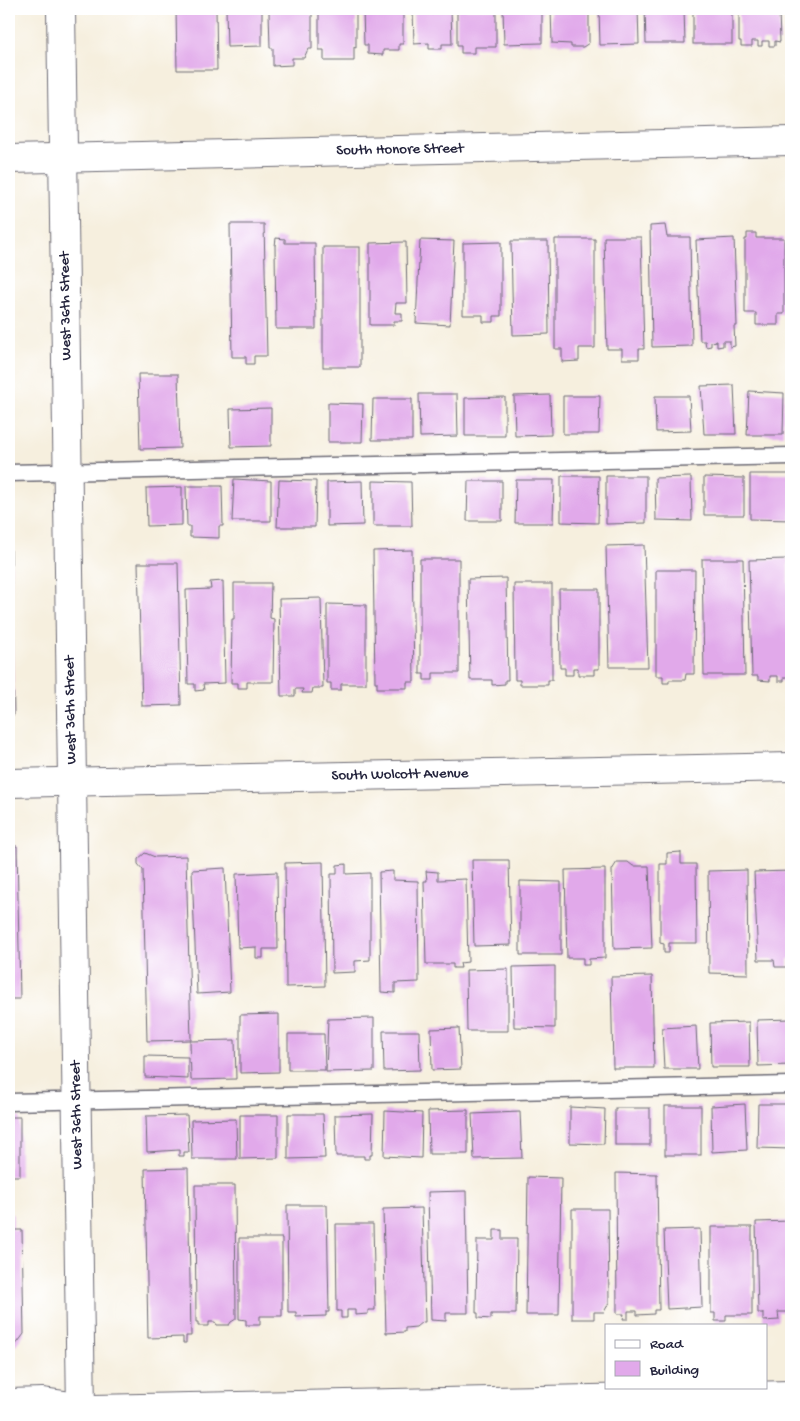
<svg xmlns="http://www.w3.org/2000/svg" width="800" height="1421" font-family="'Gochi Hand',sans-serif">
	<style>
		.building { fill: #e1a9ea }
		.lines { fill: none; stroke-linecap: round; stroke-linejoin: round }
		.service-casing { stroke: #6c6a74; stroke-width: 19 }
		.minor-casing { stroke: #6c6a74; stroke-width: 30 }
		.service { stroke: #fff; stroke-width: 16 }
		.minor { stroke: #fff; stroke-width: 28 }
		.labels { text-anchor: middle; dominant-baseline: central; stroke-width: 4.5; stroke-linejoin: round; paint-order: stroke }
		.street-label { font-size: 15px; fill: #22223b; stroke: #fff }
	</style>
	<rect width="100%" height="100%" fill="#fff"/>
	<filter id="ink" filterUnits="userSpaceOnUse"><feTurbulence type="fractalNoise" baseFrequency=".02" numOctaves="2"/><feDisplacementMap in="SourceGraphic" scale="10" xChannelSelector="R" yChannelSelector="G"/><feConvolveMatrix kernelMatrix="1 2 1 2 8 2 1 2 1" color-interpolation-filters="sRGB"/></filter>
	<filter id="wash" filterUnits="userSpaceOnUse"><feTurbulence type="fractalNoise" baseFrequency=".0096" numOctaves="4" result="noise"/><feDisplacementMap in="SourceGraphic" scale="20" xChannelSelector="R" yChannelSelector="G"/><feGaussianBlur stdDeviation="1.12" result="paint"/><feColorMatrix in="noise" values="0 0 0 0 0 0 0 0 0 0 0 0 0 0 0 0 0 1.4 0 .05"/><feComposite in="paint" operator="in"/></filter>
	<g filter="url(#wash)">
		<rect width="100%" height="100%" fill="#f6efde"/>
		<g id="blocks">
			<g class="building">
				<path d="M176,9h40l1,61h-40z"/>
				<path d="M226,9h36v37l-35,1z"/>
				<path d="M276,9h36v40h-4l-4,9h-12v7l-19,1v-18h-3l-1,-36z"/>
				<path d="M319,9h37v39l-2,-1v14h-30v-11h-5z"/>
				<path d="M363,9h40v35h-4v6h-16v5l-15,-1v-9h-4z"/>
				<path d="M413,9h38l1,35h-10v5h-13v-6l-15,1z"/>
				<path d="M457,9h39v38h-22v6h-13v-7h-4z"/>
				<path d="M503,9h39v34l-38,1z"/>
				<path d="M551,9h38v34l-6,4h-12v-3l-19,-1z"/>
				<path d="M599,9h39l1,35 -39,1z"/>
				<path d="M645,9h39l1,34h-39z"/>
				<rect x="693" y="9" width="39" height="35"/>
				<path d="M739,9h40l1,33 -5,-1v5h-6v-5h-7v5h-4v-5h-6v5h-11v-5h-2z"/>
				<path d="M786,9h5v35h-2v-6h-3z"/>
				<path d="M230,224h34l3,132h-13v8h-8v-7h-14z"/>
				<path d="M665,225l2,12h23l2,109 -40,1 -2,-121z"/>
				<path d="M747,233h9v5h28v76h-6v11h-22v-12h-11v-74h2z"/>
				<path d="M604,237h37l3,112h-5v10h-17v-10h-15z"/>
				<path d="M276,238l9,1v4h30l1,86h-40l-1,-83z"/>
				<path d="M734,238l3,88h-3l1,20 -5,1v-6h-7v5l-6,1v-6l-6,1v4l-5,1 -1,-6h-5l-4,-101z"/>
				<path d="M555,239h40v109h-16v13l-17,1v-13h-7z"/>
				<path d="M420,240l34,1 -4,84 -34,-2z"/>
				<path d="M511,241h37l1,93 -36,1z"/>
				<path d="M406,242l1,61h-11l-1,10h7v8h-8v4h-24v-82z"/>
				<path d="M501,242v74h-7v6h-11v-7h-20v-72z"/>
				<rect x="323" y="247" width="37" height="120"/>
				<path d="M138,374h40l2,74 -40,1z"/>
				<path d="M734,385l2,49h-32l-3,-48z"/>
				<path d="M749,391l35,2 -1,42h-36z"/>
				<path d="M419,394h38l1,42 -38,1z"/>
				<path d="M550,395l1,40 -36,1 -1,-40z"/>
				<path d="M563,396h37l-1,38h-36z"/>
				<path d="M655,396h34l2,35 -35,1z"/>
				<path d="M505,397v39h-40v-38z"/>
				<path d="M373,399h39v41h-40z"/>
				<path d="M328,403l35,1 -1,38h-34z"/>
				<path d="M271,408v38l-40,1 -1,-38z"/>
				<path d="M750,474h41v46l-41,-1z"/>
				<path d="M561,476h38l-1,47 -37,-1z"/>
				<path d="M606,476h40v47l-40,1z"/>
				<path d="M691,477l1,44 -36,-1 -1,-42z"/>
				<path d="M704,477l40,1v37h-40z"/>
				<path d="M234,479l37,2v40h-39z"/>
				<path d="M279,480l37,1 -1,46h-38z"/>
				<path d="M516,480h38l-1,43h-38z"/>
				<path d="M362,481l1,44 -36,1v-44z"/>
				<path d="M373,481l38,1 1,44h-39z"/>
				<path d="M468,481h34v40h-35z"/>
				<path d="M186,486h36l1,40h-4v12l-29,-1v-11h-3z"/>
				<path d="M182,487v38l-35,1 -1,-38z"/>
				<path d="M9,489h4l-1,36h-3z"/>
				<path d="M644,545l4,122h-39l-3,-121z"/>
				<path d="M9,550h2l3,165h-5z"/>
				<path d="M412,550l2,132h-7v6h-30v-6h-2l-2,-131z"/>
				<path d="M420,559h39v114h-26v7h-9v-6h-4z"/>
				<path d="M702,559h41l2,116h-41z"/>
				<path d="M788,559v118h-4v4h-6v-5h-8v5l-12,-1v-4h-6l-3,-116z"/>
				<path d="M138,563h40l3,142 -39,1z"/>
				<path d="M656,570h39l-1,104h-8l-1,6h-16v3h-6v-7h-7z"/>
				<path d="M506,578l2,102h-3v4l-13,1v-5h-22l-2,-101z"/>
				<path d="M223,581l2,102 -22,1 1,6 -9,1v-7h-7l-2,-94 25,-1 -1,-7z"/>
				<path d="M234,583h37l-1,35 4,1 -1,63h-26v6h-9v-5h-7l1,-64h2z"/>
				<path d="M514,584h38v96h-4v5h-28v-5h-5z"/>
				<path d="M559,589h40v80h-5v6h-16v-7h-5v7h-8v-7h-5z"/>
				<path d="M321,598l2,90h-10l-1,5h-10l1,-4h-8v7h-14l-2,-97z"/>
				<path d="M327,604l39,1v79h-25v6h-10v-7h-4z"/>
				<path d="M9,846h8l3,153h-11z"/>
				<path d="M681,852v12h15l1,79h-28v10h-5v-9l-4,-1v-79h7v-11z"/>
				<path d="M145,853l10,4 31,-1 5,184 -44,1 -4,-171 -5,-6v-5z"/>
				<path d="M472,860h37l2,85 -37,1z"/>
				<path d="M323,862l2,124 -39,1 -1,-124z"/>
				<path d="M617,862h11l5,4h16l3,82 -38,1 -2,-79z"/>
				<path d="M346,864v10l24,-1v87l-15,1v11l-23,1 -1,-99h6v-9z"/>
				<path d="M225,868l5,124 -33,2 -5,-124z"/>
				<path d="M605,869v89l-16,1v6h-6v-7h-16l-2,-88z"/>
				<path d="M747,870l1,104 -39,-1 -1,-102z"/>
				<path d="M393,871v9l25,1 1,101 -24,1v10l-14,-1 -2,-120z"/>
				<path d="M426,871l12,1v8l28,-1 2,83 -8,1 1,5h-8v-4h-27l-2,-83h3z"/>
				<path d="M791,871v88h-3v8h-13l-1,-7h-16l-4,-88z"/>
				<path d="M277,872l1,77h-15v9h-7v-11l-18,1 -2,-74z"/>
				<path d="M520,881l41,1v73h-41z"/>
				<path d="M555,966v62l-41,-1 -1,-60z"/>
				<path d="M508,969v62h-41l-1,-61z"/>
				<path d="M652,976l2,92h-41l-2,-91z"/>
				<path d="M279,1014v58l-39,1v-58z"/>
				<path d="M374,1018v53l-48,1 2,-53z"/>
				<path d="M791,1019v46l-33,1 -1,-46z"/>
				<path d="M749,1022l1,45h-39l-1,-44z"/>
				<path d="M696,1026l2,43h-34l-2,-41z"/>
				<path d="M459,1028l2,41 -29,1 -1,-41z"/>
				<path d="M383,1031h36l1,39 -36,1z"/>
				<path d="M288,1034h36l1,36h-37z"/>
				<path d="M235,1040l1,39 -45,1 -1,-39z"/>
				<path d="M145,1056l43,1v22l-43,-2z"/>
				<path d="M745,1104l2,46 -35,2 -1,-46z"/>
				<path d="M758,1104h33v45l-34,-1z"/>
				<rect x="665" y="1106" width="36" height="49"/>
				<path d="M570,1107l35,2 -1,35 -34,-1z"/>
				<rect x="615" y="1108" width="35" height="37"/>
				<path d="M468,1110v44h-39l-1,-43z"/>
				<path d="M385,1111l37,2 -1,45 -37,-2z"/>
				<path d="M520,1112l2,46 -48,1 -2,-45z"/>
				<path d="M288,1114h35l2,44 -37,1z"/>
				<path d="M373,1114l-1,41h-2v4h-6v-3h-28l-1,-41z"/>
				<path d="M187,1115l2,37h-5v4h-5v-6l-32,2 -1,-36z"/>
				<path d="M240,1115h38v43l-38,1z"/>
				<rect x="9" y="1117" width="11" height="59"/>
				<path d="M236,1119l1,40h-45l-1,-39z"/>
				<path d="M188,1168l3,168h-5v7h-3v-6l-35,1 -3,-169z"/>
				<path d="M616,1173l41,1 2,136h-5v4l-17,1v-4h-9v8h-5l1,-5h-7z"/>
				<path d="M528,1177l33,1 -2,137h-33z"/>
				<path d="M195,1185h40l1,134 -5,3 -2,3h-12l-2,-3h-6v4h-11v-4h-2z"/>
				<path d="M466,1191l2,122h-22v8l-15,-1 -3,-128z"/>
				<path d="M287,1205h40l2,107h-3v4l-30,1v-5h-8z"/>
				<path d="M422,1208l3,114h-3l-6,5 -11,1v4l-19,1 -3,-124z"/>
				<path d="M572,1209h36l1,94 -5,9h-10v7h-22z"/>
				<path d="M9,1214h4v16h9l2,104 -9,12h-6z"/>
				<path d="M791,1221v91h-13l1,8 -16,1v-8h-5l-2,-91z"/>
				<path d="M336,1224h37l2,86h-7v4l-13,1v-5h-8v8h-6v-7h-4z"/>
				<path d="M711,1227h41v88h-26v6h-11v-8h-4z"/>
				<path d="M700,1229l2,78 -35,2 -3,-79z"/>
				<path d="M494,1230h8v9h15l-1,75h-25v5l-13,-1v-5h-2l1,-73h17z"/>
				<path d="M239,1238h43v78h-22v9h-14v-5l-7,-1z"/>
			</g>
		</g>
	</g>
	<g filter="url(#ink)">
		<use href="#blocks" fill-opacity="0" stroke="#6c6a74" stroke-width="1"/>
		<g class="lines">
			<defs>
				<g id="service">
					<path d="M9,473l782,-17"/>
					<path d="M9,1102l782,-17"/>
				</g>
				<g id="minor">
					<path d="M61,9l20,1403"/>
					<path d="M9,159l782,-18"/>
					<path d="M9,783l782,-16"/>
					<path d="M9,1403l34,-1 50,7 698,-14"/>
				</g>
			</defs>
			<use href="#service" class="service-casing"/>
			<use href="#minor" class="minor-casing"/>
			<use href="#service" class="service"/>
			<use href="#minor" class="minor"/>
		</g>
	</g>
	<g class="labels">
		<g class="street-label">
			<text transform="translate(400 150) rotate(-1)">South Honore Street</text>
			<text transform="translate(66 306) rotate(-91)">West 36th Street</text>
			<text transform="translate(71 710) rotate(-91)">West 36th Street</text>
			<text transform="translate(400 775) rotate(-1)">South Wolcott Avenue</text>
			<text transform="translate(77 1115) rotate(-91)">West 36th Street</text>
		</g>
	</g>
	<rect width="800" height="1421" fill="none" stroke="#fff" stroke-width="30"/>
	<rect x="605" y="1324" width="162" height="65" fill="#ffffff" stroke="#a7a7b1"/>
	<rect x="615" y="1340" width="25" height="8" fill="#ffffff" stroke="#a7a7b1"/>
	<text x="650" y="1348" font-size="15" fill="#22223b">Road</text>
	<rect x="615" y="1361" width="25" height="15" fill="#e1a9ea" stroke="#a7a7b1"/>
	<text x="650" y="1374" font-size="15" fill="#22223b">Building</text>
</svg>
